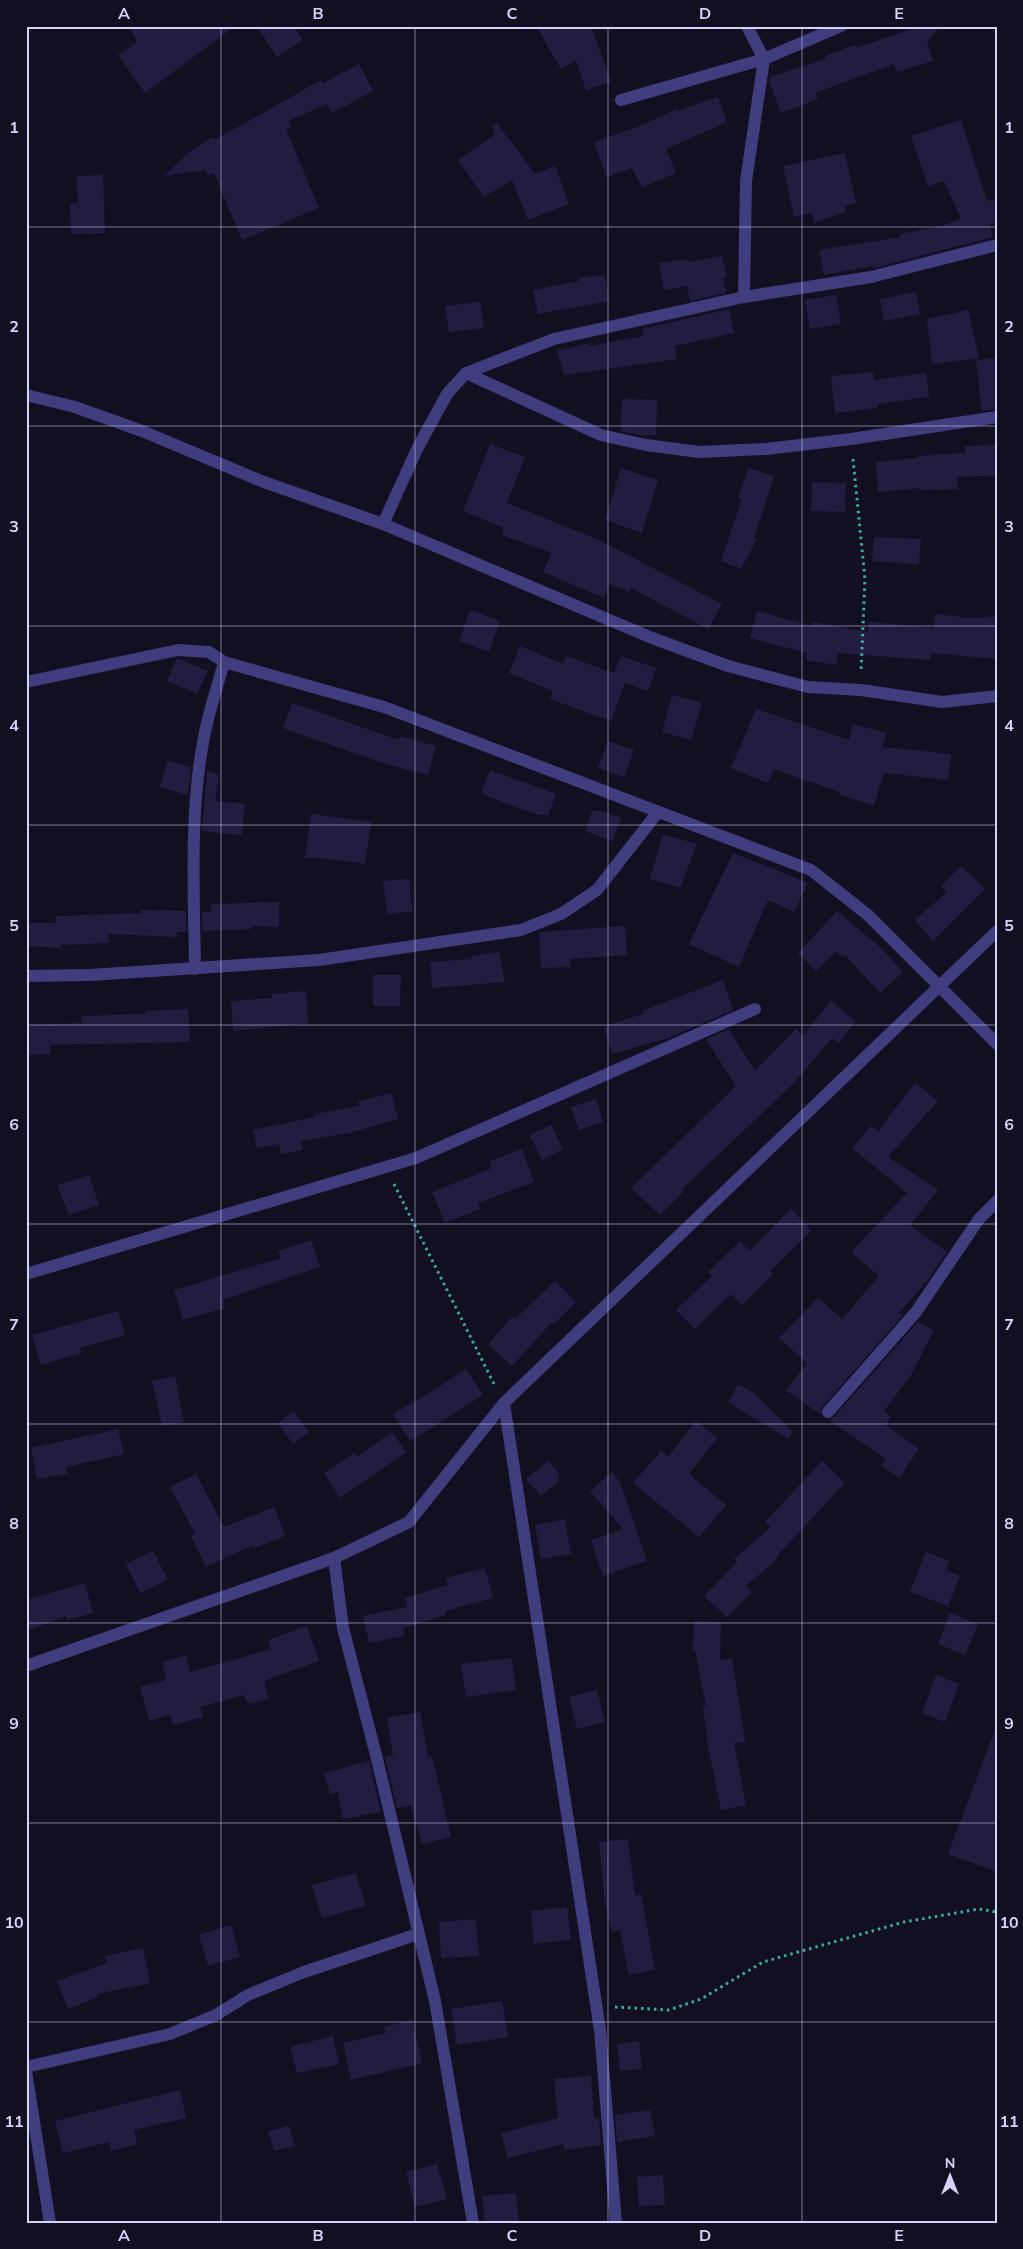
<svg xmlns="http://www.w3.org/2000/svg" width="1023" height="2249" font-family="Mulish,sans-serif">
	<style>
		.building { fill: #231c41 }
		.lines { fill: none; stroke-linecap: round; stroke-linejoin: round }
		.path { stroke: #35ada5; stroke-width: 3; stroke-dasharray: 2.5 4; stroke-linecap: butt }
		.minor { stroke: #3f3d7e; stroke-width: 12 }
		.grid { fill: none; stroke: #d6d2fc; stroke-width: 1; stroke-opacity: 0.55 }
		.neatline { fill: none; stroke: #d6d2fc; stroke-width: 2 }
		.grid-label { font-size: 16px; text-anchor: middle; font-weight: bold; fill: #d6d2fc }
	</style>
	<rect width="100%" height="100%" fill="#120f21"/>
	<g class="building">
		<path d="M129,26h106l-90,67 -27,-38 19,-13z"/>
		<path d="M257,26h37l9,14 -26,17z"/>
		<path d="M536,26h55l20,56 -25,8 -10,-30 -15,9z"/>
		<path d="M920,26h21l-14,15 6,20 -36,11 -3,-8 -79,29 3,6 -37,14 -12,-32 1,-4 56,-18 -1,-3 30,-11 1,3z"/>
		<path d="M359,64l14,27 -41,22 -5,-9 -39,17 3,6 -5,2 33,79 -77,32 -28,-67 -5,3 -4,-6 -41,6 24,-23 25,-16 2,2 25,-13 81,-46 2,3z"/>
		<path d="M718,97l9,25 -61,27 10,24 -34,14 -10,-19 -25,9 -13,-35 46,-16 37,-17 1,2z"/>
		<path d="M961,120l26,81 10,-2v23l-7,2 3,13 -119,31 -1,-2 -49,9 -5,-25 81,-13v-3l41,-8 20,-7 -17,-38 -16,5 -17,-50z"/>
		<path d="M497,123l38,51 20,-8 14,38 -41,16 -16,-40 -28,17 -26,-37 37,-26 -3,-8z"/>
		<path d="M845,153l11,50 -11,3 1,6 -32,11 -2,-10 -18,4 -11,-51z"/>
		<path d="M103,175l2,58 -34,1 -1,-31h8l-1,-27z"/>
		<path d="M722,256l5,21 -4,1 3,15 -36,8 -3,-15 -23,4 -5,-27 29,-4v3z"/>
		<path d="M605,275l4,26 -71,13 -5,-24 46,-9v-3z"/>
		<path d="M916,292l4,22 -36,7 -4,-22z"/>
		<path d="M836,295l5,29 -31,5 -5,-29z"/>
		<path d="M480,302l4,26 -35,4 -4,-26z"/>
		<path d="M729,309l5,24 -59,13 2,13 -113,16 -7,-24 32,-8v3l54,-10 -1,-7z"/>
		<path d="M968,310l11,48 -47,6 -5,-45z"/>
		<path d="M997,358v51l-15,2 -6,-51z"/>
		<path d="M873,372l1,8 52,-7 3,24 -52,7 1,4 -43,5 -4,-37z"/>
		<path d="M622,399l35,1 -1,35h-16l-19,-4z"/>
		<path d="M490,444l35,13 -18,46 92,37 123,64 -14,25 -77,-41 -2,4 -20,-8 -5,14 -61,-26 9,-19 -50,-18 2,-7 -41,-17z"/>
		<path d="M996,445l1,31 -40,1 1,12 -39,1v-2l-41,4 -2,-30 42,-4v-2l47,-3v-7z"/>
		<path d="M621,468l37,12 -16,53 -37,-13z"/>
		<path d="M748,468l26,8 -20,62 3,1 -16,30 -20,-8 21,-62 -4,-1z"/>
		<path d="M812,482l34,1 -1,29 -34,-1z"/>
		<path d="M874,537l47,2 -2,25 -47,-3z"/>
		<path d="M470,610l30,11 -11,31 -30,-11z"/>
		<path d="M757,611l55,15 1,-4 55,10 1,-10 65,6 1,-14 36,4 26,-2v43l-66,-6 -1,7 -92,-7 -2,12 -30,-5 1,-7 -57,-15z"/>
		<path d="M520,646l43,18 3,-8 48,17 7,-17 35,12 -8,23 -23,-8 -14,38 -61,-22 3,-8 -44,-18z"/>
		<path d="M177,658l31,13 -11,23 -30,-13z"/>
		<path d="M672,695l30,8 -11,37 -29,-8z"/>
		<path d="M292,703l107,37 1,-4 36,10 -8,29 -43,-11 -102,-36z"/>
		<path d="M756,709l93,31 4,-16 34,9 -5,14 69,7 -3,26 -64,-7 -10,32 -35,-10 1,-3 -66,-23 -6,14 -37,-15z"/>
		<path d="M608,741l26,9 -10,27 -26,-9z"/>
		<path d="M168,761l23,6 -3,28 -28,-8z"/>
		<path d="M490,770l66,24 -8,21h-9l-30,-10 -28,-12z"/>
		<path d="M207,771l12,4 -4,26 30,3 -3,31 -40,-4z"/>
		<path d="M592,811h9l20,7 -9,23 -27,-10z"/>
		<path d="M311,814l60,8 -6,42 -51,-7 -9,1z"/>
		<path d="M663,834l34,10 -17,44 -30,-9z"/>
		<path d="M733,853l75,30 -14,29 -26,-12 -29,67 -50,-23z"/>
		<path d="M961,866l24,23 -52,52 -18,-21 32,-28 -6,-6z"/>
		<path d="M409,879l3,32 -25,3 -4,-33z"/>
		<path d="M279,902v25l-28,-1v3l-49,2v-19h9l-1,-8z"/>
		<path d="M141,910l45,1v21h-9v5l-69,-3 1,9 -48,2v3l-35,-2v-23h29l1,-7 85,-3z"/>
		<path d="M837,911l43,36 23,25 -23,21 -35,-38 -2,2 -7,-6 -20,20 -18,-18z"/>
		<path d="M625,926l2,29 -57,4 1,8 -30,1 -2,-36z"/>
		<path d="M499,952l6,30 -73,6 -2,-26 42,-3 -1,-3z"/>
		<path d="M373,975h28l-1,31h-27z"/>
		<path d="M723,980l10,30 -65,28 -56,16 -8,-28 39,-12 -1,-3z"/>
		<path d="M306,991l2,32 -75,8 -2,-30 41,-3 -1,-4z"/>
		<path d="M831,1001l25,20 -18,22 -6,-5 -38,45 -112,106 2,2 -24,24 -29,-27 105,-102 -30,-47 23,-10 26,42 41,-42 7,6z"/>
		<path d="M188,1009l2,33 -140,3v9l-24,1v-30l56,-2v-7l63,-2v-3z"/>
		<path d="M915,1083l23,18 -50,56 50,33 -28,35 37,27 -20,29 -28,32 4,2 -81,92 -2,7 -34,-24 21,-27 -28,-25 39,-40 24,21 37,-43 -28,-24 56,-59 -55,-45 19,-22 7,5z"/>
		<path d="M391,1093l7,26 -49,14 -48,8 2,9 -22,4 -2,-10 -22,4 -4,-18 62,-13v-3l44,-8 -1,-4z"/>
		<path d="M596,1099l7,23 -24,8 -8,-23z"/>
		<path d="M551,1125l12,24 -21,11 -12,-25z"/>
		<path d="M522,1149l12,33 -56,21 2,6 -35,14 -13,-31 60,-24 -2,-7z"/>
		<path d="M89,1175l10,30 -30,10 -12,-30z"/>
		<path d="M791,1208l20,23 -41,40 3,3 -31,31 -11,-11 -36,35 -19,-19 36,-34 -4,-4 32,-31 10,10z"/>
		<path d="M311,1240l9,27 -97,33 2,8 -42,12 -9,-30 107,-32 -3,-7z"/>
		<path d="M555,1281l21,21 -22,22 -2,-2 -40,44 -24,-22 24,-27 3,2z"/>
		<path d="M118,1311l7,24 -45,13 1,5 -40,12 -9,-30z"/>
		<path d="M918,1322l16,8 -23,45 -27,36 7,6 -5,8 33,24 -20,29 -18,-13 5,-6 -57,-39 5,-3z"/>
		<path d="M466,1369l17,26 -73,46 -17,-27 38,-22z"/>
		<path d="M175,1376l9,46 -22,4 -10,-45z"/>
		<path d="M738,1384l16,9 39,39 -5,7 -60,-37z"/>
		<path d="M294,1411l15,21 -16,12 -15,-21z"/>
		<path d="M696,1421l21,17 -28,36 37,31 -27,32 -66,-54 28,-32 7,6z"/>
		<path d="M118,1429l6,25 -58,13 1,7 -30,5 -6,-31z"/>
		<path d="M392,1432l14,20 -66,46 -16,-25 30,-20 3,4z"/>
		<path d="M548,1461l10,11 1,9 -18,15 -15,-17z"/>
		<path d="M822,1461l23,22 -69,74 1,2 -31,27 6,6 -25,25 -23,-21 33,-34 -3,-3 37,-32 -6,-5z"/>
		<path d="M612,1472l8,10 27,79 -44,15 -12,-36 32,-11 -33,-38z"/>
		<path d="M196,1474l28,53 50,-20 11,29 -31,12 -1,-3 -47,22 -15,-31 4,-2 -25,-47z"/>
		<path d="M565,1519l6,35 -30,5 -6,-34z"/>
		<path d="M153,1551l15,29 -28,13 -14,-29z"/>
		<path d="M926,1552l24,9 -4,9 14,6 -12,30 -38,-14z"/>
		<path d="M485,1568l8,30 -48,13 1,4 -43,13 1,8 -35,7 -6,-27 44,-9 -2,-9 43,-13 -2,-7z"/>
		<path d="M85,1583l8,30 -26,7 -1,-4 -40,15v-31z"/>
		<path d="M950,1613l28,11 -13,31 -27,-11z"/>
		<path d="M694,1621l27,1 -1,38 12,-2 13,84 -11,1 12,62 -25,5 -13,-64 -5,-40h3l-11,-56h-2z"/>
		<path d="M307,1626l12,35 -55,20 5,18 -20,5 -6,-9 -43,12 3,10 -30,8 -3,-10 -21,6 -9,-34 26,-7 -4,-18 24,-7 4,17 81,-23 -3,-9z"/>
		<path d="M512,1658l4,32 -50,7 -5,-33z"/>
		<path d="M936,1675l23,9 -14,38 -23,-9z"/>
		<path d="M597,1690l8,32 -28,7 -8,-32z"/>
		<path d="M420,1712l8,45 4,-1 19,81 -29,7 -11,-38 -14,2 -12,-51 8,-2 -6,-37z"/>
		<path d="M995,1730h2v142l-49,-18z"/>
		<path d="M369,1761l12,51 -38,7 -5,-27 -8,2 -6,-21z"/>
		<path d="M628,1839l7,57 6,-2 14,76 -26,5 -9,-45 -8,2 -7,-28 -6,-62z"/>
		<path d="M356,1873l10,33 -44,12 -10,-33z"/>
		<path d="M567,1907l4,33 -37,4 -3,-33z"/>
		<path d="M476,1919l3,37 -38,2 -2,-36z"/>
		<path d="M231,1925l9,32 -32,9 -9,-31z"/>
		<path d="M143,1948l7,35 -53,11 1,3 -30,12 -11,-28 50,-18 -2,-7z"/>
		<path d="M502,2001l6,36 -51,8 -6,-36z"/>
		<path d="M412,2020l10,43 -71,17 -8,-37 43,-10 -2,-6z"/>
		<path d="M333,2036l6,28 -42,9 -7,-26z"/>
		<path d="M639,2041l3,28 -22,2 -3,-27z"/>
		<path d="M591,2076l3,42h5l2,27 -37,5 -1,-6 -55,14 -7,-25 57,-15 -4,-39z"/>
		<path d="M180,2090l6,28 -52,12 3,14 -26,7 -2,-9 -46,11 -8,-32z"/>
		<path d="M650,2110l5,26 -38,6 -2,-27z"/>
		<path d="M289,2126l6,20 -21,5 -6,-20z"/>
		<path d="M437,2164l10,35 -32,8 -9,-35z"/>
		<path d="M663,2175l2,30 -26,1 -2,-29z"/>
		<path d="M516,2193l3,30h-34l-3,-27z"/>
	</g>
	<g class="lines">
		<g class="path">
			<path d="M853,459l12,120 -4,93"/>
			<path d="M394,1184l101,202"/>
			<path d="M615,2007l54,3 32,-11 62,-37 141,-40 75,-13 18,3"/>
		</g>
		<g class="minor">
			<path d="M621,100l143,-41 -17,-33"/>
			<path d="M744,297l2,-116 18,-122 77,-33"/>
			<path d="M466,373l135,62 45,10 53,7 67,-3 85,-10 146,-22"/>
			<path d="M26,395l49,12 67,24 122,51 119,42 269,114 76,28 80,21 53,3 81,12 55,-6"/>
			<path d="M383,524l35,-77 29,-53 19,-21 88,-34 190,-42 127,-20 126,-32"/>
			<path d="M26,682l152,-32 31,2 15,10 160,45 427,163 57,45 129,129"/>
			<path d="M195,969c-1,-77 -6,-161 10,-237 5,-24 13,-47 19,-70"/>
			<path d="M26,976l64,-1 229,-15 202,-30 40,-16 36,-24 61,-78"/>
			<path d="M26,1274l390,-116 339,-149"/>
			<path d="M504,1403l96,627 16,193"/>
			<path d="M828,1412l88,-100 63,-93 18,-18"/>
			<path d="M334,1558l9,70 33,127 59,246 38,222"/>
			<path d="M26,1666l308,-108 75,-36 95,-119 493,-472"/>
			<path d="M26,2067l144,-33 46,-19 32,-20 56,-23 114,-38"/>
			<path d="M26,2071l24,152"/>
		</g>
	</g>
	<path class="grid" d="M221,26v2197M415,26v2197M608,26v2197M802,26v2197M26,227h971M26,426h971M26,626h971M26,825h971M26,1025h971M26,1224h971M26,1424h971M26,1623h971M26,1823h971M26,2022h971"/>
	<rect width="1023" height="2249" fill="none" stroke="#120f21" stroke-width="55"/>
	<g transform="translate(950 2176)" stroke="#120f21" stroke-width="4" paint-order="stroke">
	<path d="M0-4L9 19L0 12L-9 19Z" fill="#d6d2fc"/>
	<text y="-8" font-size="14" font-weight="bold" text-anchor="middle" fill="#d6d2fc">N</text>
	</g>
	<rect x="28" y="28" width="968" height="2194" class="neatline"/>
	<g class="grid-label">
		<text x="124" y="19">A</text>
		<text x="318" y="19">B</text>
		<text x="512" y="19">C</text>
		<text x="705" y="19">D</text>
		<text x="899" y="19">E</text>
		<text x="14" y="133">1</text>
		<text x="1009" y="133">1</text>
		<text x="14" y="332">2</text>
		<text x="1009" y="332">2</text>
		<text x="14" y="532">3</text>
		<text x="1009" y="532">3</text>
		<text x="14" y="731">4</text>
		<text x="1009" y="731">4</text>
		<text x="14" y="931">5</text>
		<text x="1009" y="931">5</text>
		<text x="14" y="1130">6</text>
		<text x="1009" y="1130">6</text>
		<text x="14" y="1330">7</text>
		<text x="1009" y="1330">7</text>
		<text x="14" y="1529">8</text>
		<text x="1009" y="1529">8</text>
		<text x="14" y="1729">9</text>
		<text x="1009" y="1729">9</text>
		<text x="14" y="1928">10</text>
		<text x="1009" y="1928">10</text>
		<text x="14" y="2127">11</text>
		<text x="1009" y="2127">11</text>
		<text x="124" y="2241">A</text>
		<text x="318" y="2241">B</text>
		<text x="512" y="2241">C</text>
		<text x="705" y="2241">D</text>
		<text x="899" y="2241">E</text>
	</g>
</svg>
